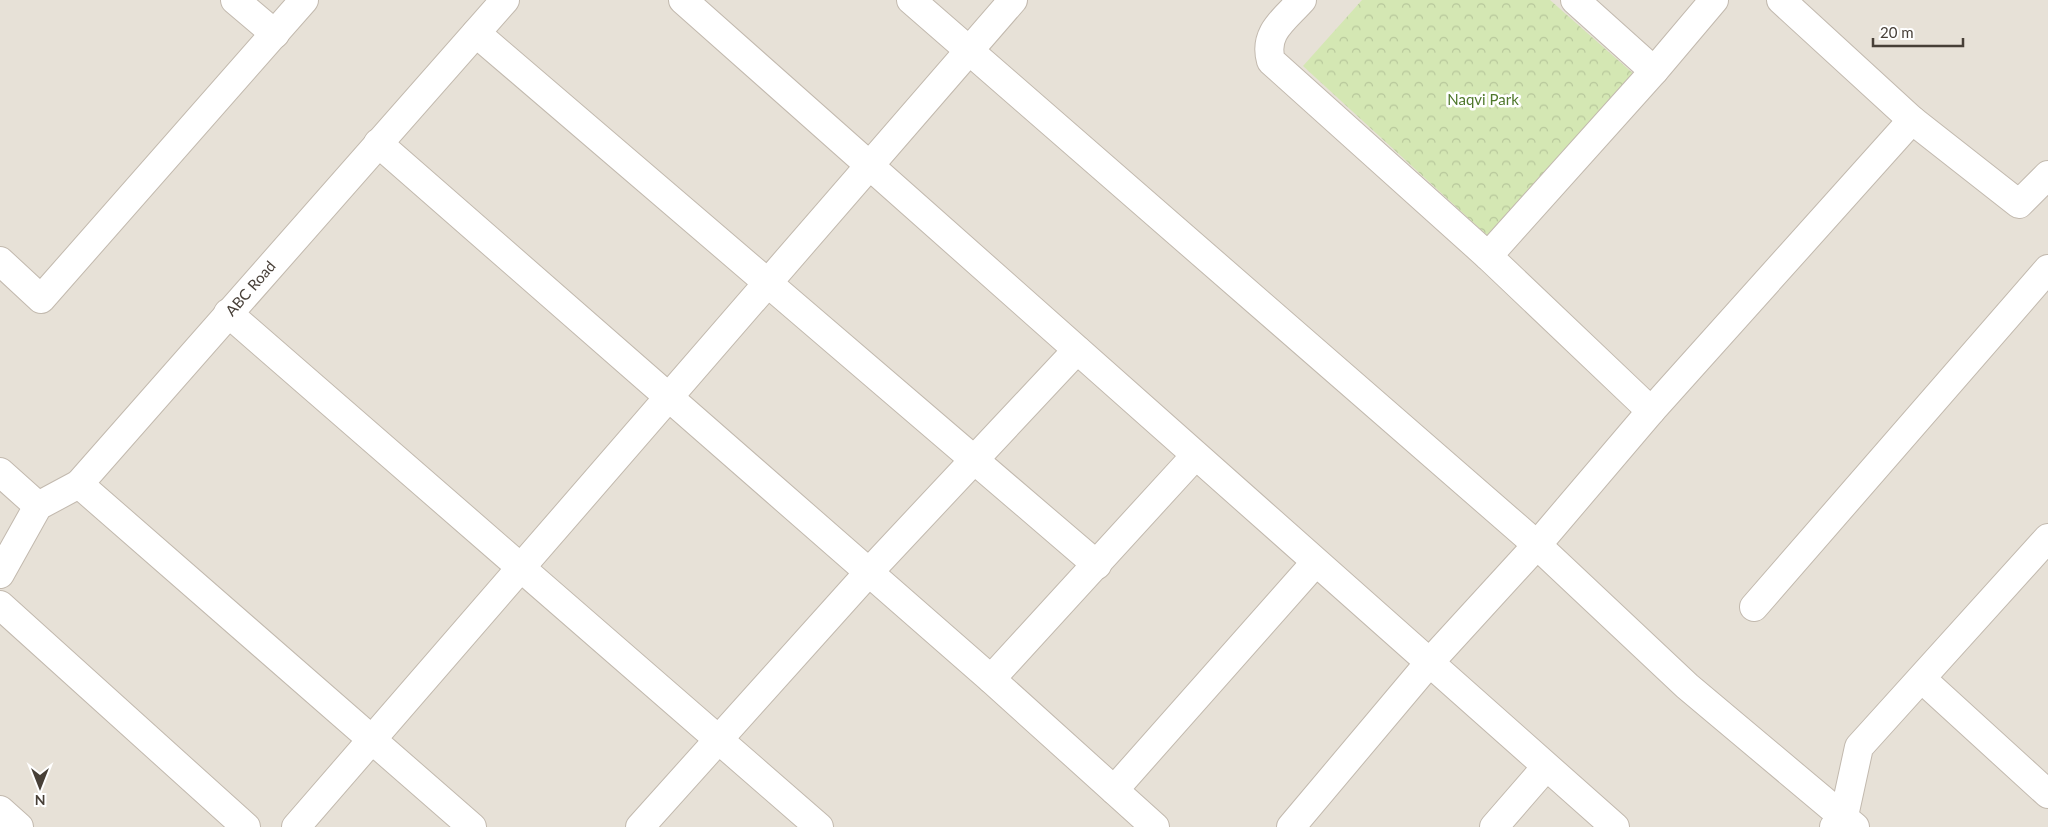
<svg xmlns="http://www.w3.org/2000/svg" width="2048" height="827" font-family="Lato,sans-serif">
	<style>
		.residential { fill: #e7e1d7 }
		.forest { fill: url(#forest-crowns) }
		.lines { fill: none; stroke-linecap: round; stroke-linejoin: round }
		.minor-casing { stroke: #c2b9ae; stroke-width: 30 }
		.minor { stroke: #fff; stroke-width: 28 }
		.labels { text-anchor: middle; dominant-baseline: central; stroke-width: 5; stroke-linejoin: round; paint-order: stroke }
		.park-label { font-size: 15px; fill: #4f782c; stroke: #fff }
		.street-label { font-size: 15px; fill: #473f37; stroke: #fff }
	</style>
	<defs>
		<pattern id="forest-crowns" width="20" height="18" patternUnits="userSpaceOnUse" patternTransform="scale(1.25)"><rect width="20" height="18" fill="#d4e7b3"/><path d="M2 6a3 3 0 1 1 6 0M12 15a3 3 0 1 1 6 0" fill="none" stroke="#b7c79b"/></pattern>
	</defs>
	<rect width="100%" height="100%" fill="#f4efe8"/>
	<rect class="residential" x="0" y="0" width="2048" height="827"/>
	<path class="forest" d="M1362,0h188l86,76 -147,161 -186,-171z"/>
	<g class="lines">
		<defs>
			<g id="minor">
				<path d="M235,0l40,34"/>
				<path d="M683,0l932,827"/>
				<path d="M911,0l626,545 150,141 168,141"/>
				<path d="M1302,0c-18,20 -39,33 -31,61l217,195 163,155"/>
				<path d="M1575,0l79,71"/>
				<path d="M1781,0l131,120 107,84 29,-29"/>
				<path d="M476,33l621,532"/>
				<path d="M378,143l613,536 164,148"/>
				<path d="M1488,256l166,-185 60,-71"/>
				<path d="M0,261l41,38 263,-299"/>
				<path d="M228,313l591,514"/>
				<path d="M0,472l38,34"/>
				<path d="M79,484l393,343"/>
				<path d="M0,574l38,-68 41,-22 426,-484"/>
				<path d="M0,605l246,222"/>
				<path d="M1754,607l294,-338"/>
				<path d="M991,679l204,-223"/>
				<path d="M1922,679l126,115"/>
				<path d="M1114,790l201,-227"/>
				<path d="M0,810l19,17"/>
				<path d="M296,827l717,-827"/>
				<path d="M640,827l229,-255 208,-222"/>
				<path d="M1291,827l138,-164 108,-118 114,-134 261,-291"/>
				<path d="M1494,827l52,-60"/>
				<path d="M1834,827l10,-11 15,-69 189,-209"/>
			</g>
		</defs>
		<use href="#minor" class="minor-casing"/>
		<use href="#minor" class="minor"/>
	</g>
	<g class="labels">
		<g class="park-label">
			<text x="1483" y="99">Naqvi Park</text>
		</g>
		<g class="street-label">
			<text transform="translate(250 288) rotate(-49)">ABC Road</text>
		</g>
	</g>
	<g transform="translate(40 787) rotate(180)" stroke="#ffffff" stroke-width="4" paint-order="stroke">
	<path d="M0-4L9 19L0 12L-9 19Z" fill="#473f37"/>
	<text y="-8" font-size="14" font-weight="bold" text-anchor="middle" fill="#473f37">N</text>
	</g>
	<path d="M1873 38v8h90v-8" fill="none" stroke="#473f37" stroke-width="2.5"/>
	<text x="1880" y="38" font-size="15" fill="#473f37" stroke="#ffffff" stroke-width="4" paint-order="stroke">20 m</text>
</svg>
